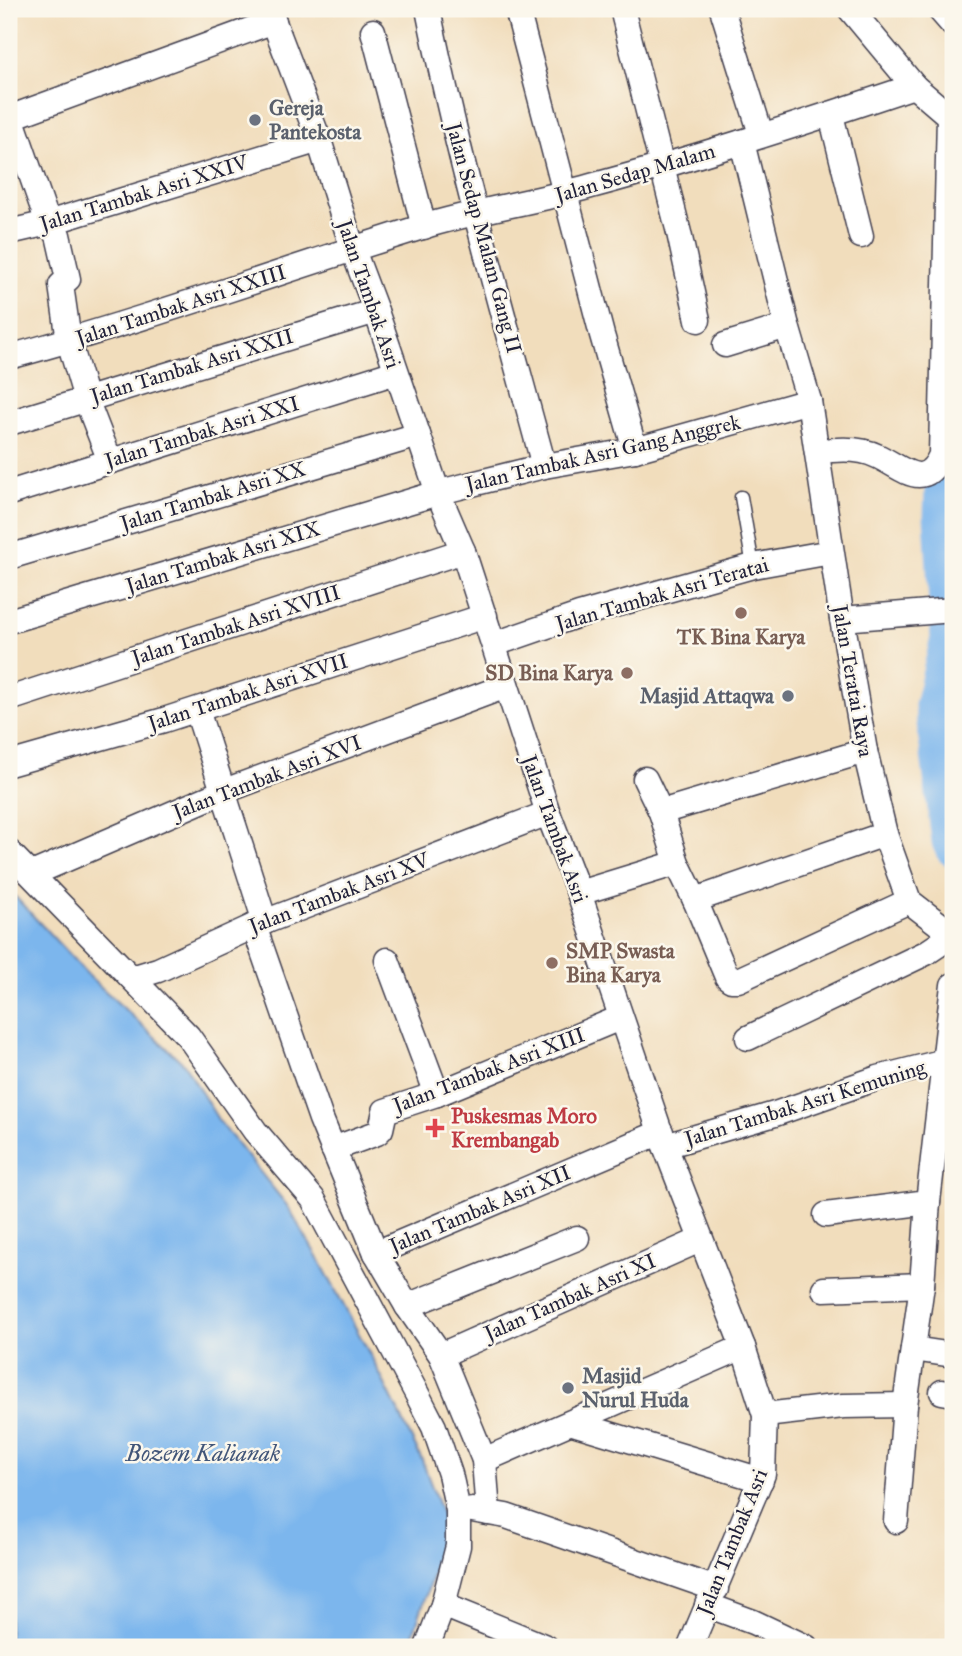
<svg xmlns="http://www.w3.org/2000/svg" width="962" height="1656" font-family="'IM FELL Great Primer',serif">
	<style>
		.water { fill: #7cb6ed; stroke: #4f6c94; stroke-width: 2 }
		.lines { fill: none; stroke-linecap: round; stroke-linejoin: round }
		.river { stroke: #7cb6ed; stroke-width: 37 }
		.service-casing { stroke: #413e4e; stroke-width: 15 }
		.minor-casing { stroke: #413e4e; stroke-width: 27 }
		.service { stroke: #fff; stroke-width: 12 }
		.minor { stroke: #fff; stroke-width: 24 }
		.worship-dot { fill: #6b7280; stroke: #fbf7ec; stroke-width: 2.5 }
		.education-dot { fill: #8d6e63; stroke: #fbf7ec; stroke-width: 2.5 }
		.health-dot { fill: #e0444e; stroke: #fbf7ec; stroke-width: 2.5 }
		.labels { text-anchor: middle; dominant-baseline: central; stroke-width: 5; stroke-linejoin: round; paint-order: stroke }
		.worship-label { font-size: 21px; font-weight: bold; fill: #5b616d; stroke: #fbf7ec; text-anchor: start }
		.street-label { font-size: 21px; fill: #22223b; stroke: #fbf7ec }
		.education-label { font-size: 21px; font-weight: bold; fill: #785e54; stroke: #fbf7ec }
		.health-label { font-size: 21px; font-weight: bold; fill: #be3a42; stroke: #fbf7ec; text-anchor: start }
		.water-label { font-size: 23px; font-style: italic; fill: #425679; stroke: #fbf7ec }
	</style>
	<rect width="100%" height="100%" fill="#fbf7ec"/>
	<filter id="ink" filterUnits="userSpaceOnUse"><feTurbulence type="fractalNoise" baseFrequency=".0143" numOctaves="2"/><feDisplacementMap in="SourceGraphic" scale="14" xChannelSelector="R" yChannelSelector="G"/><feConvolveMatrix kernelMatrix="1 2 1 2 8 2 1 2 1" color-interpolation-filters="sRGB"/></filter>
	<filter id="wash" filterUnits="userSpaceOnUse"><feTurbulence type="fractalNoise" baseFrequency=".00686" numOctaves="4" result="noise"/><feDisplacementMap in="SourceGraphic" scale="28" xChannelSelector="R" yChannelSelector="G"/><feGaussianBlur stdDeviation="1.57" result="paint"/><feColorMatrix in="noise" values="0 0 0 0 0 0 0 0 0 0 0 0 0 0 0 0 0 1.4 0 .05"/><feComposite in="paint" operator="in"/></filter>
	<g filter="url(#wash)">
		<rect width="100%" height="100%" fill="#f1ddbc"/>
		<path class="water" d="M9,890l80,86 95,88 35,57 67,83 35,59 53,99 48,98 21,57 -3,36 -31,94h-400z"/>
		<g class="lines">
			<path class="river" d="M953,482l-10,8 -1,26 7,123 -16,67 17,135 3,7"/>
		</g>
	</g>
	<g filter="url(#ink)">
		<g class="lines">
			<defs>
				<path id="service" d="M741,497l12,69"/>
				<g id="minor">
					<path d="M269,9l50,131 34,110 23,61 62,182 25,58 85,262 31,80 86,253 78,201 22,68 -2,59 -73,173"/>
					<path d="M428,9c31,154 75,305 116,457"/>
					<path d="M517,9l85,326 33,115"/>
					<path d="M722,9l39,125"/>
					<path d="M850,9l64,77 35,30"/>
					<path d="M939,9l14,16"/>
					<path d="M624,17l55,216 19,87"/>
					<path d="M373,31l51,196"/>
					<path d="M831,115l30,121"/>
					<path d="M11,117l37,106 10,12 10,44 -7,6 8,56 17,58 24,62"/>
					<path d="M9,118l265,-97"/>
					<path d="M742,142l45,184 22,75 33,218 23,132 20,83 24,67 44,34"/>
					<path d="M9,232l39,-9 271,-83"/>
					<path d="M725,345l62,-19"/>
					<path d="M9,357c139,-38 275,-87 413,-130 55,-17 113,-25 169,-41 109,-29 216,-64 323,-100"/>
					<path d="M9,423l367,-112"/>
					<path d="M817,452c19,-3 42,-5 60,4 25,11 47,37 64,-1l8,-339"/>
					<path d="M9,493l387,-121"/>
					<path d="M9,557l409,-122"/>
					<path d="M842,619l111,-9"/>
					<path d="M9,621l439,-131 96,-24 91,-16 174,-49"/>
					<path d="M495,644l84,-29 174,-49 78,-14"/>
					<path d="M9,699l454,-148"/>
					<path d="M197,710l68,212"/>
					<path d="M9,764l155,-44 321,-104"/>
					<path d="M645,779l16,33 16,51 18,37 32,77 4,3h7l171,-79"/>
					<path d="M661,812l204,-61"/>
					<path d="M9,852l179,184 67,95 58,68 104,195 17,33 16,47 8,36v36l-15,59 -16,42"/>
					<path d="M32,874l190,-82 284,-106"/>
					<path d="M579,893l98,-30"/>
					<path d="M695,900l190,-66"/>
					<path d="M254,926l67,193 55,134 31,53 34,49 43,105 4,53"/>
					<path d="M387,960l50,134"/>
					<path d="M132,978l26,-8 96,-44 294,-113"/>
					<path d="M748,1038l178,-85 27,-18"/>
					<path d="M665,1146l110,-32 103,-36 67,-17"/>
					<path d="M333,1149l44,-16 4,-4 4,-18 52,-17 183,-76"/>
					<path d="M826,1215l102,-13"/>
					<path d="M376,1253l285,-121"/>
					<path d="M824,1289l98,-4"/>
					<path d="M407,1306l170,-68"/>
					<path d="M913,1349l40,6"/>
					<path d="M441,1355l259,-115"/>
					<path d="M942,1392l11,2"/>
					<path d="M765,1415l78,-9 62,-1"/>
					<path d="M573,1423l188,57"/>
					<path d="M484,1460l259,-113"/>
					<path d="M472,1510l34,6 210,73"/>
					<path d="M896,1521l9,-116 17,-120 6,-83 25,-217"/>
					<path d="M443,1605l103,42"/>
					<path d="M707,1605l46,17 53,25"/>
				</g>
			</defs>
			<use href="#service" class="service-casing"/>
			<use href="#minor" class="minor-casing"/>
			<use href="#service" class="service"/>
			<use href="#minor" class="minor"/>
		</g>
	</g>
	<g class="worship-dot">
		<circle cx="255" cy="120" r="7"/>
		<circle cx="788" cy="696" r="7"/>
		<circle cx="568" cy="1388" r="7"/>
	</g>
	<g class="education-dot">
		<circle cx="741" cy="613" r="7"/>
		<circle cx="627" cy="673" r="7"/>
		<circle cx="552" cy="963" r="7"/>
	</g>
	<path class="health-dot" d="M431.5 1117.5h7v7h7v7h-7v7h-7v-7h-7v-7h7z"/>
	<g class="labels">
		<g class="worship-label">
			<text x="269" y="108">Gereja<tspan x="269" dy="24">Pantekosta</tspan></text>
			<text x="774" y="696" text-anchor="end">Masjid Attaqwa</text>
			<text x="582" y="1376">Masjid<tspan x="582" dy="24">Nurul Huda</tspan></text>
		</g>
		<g class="street-label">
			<text transform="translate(635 173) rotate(-16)">Jalan Sedap Malam</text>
			<text transform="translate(144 193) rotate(-17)">Jalan Tambak Asri XXIV</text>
			<text transform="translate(484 238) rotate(75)">Jalan Sedap Malam Gang II</text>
			<text transform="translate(369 294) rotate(71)">Jalan Tambak Asri</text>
			<text transform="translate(181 305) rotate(-18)">Jalan Tambak Asri XXIII</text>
			<text transform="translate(192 366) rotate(-17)">Jalan Tambak Asri XXII</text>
			<text transform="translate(202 432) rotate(-17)">Jalan Tambak Asri XXI</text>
			<text transform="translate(603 453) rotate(-13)">Jalan Tambak Asri Gang Anggrek</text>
			<text transform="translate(213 496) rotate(-17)">Jalan Tambak Asri XX</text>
			<text transform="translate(223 557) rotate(-17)">Jalan Tambak Asri XIX</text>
			<text transform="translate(662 594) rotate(-16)">Jalan Tambak Asri Teratai</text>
			<text transform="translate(236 625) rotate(-18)">Jalan Tambak Asri XVIII</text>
			<text transform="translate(853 681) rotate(80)">Jalan Teratai Raya</text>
			<text transform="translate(248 692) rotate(-18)">Jalan Tambak Asri XVII</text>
			<text transform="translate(267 777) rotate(-21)">Jalan Tambak Asri XVI</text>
			<text transform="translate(555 829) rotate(70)">Jalan Tambak Asri</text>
			<text transform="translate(339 893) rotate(-21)">Jalan Tambak Asri XV</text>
			<text transform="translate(489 1070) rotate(-21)">Jalan Tambak Asri XIII</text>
			<text transform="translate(805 1103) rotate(-17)">Jalan Tambak Asri Kemuning</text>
			<text transform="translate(480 1209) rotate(-23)">Jalan Tambak Asri XII</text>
			<text transform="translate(570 1297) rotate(-24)">Jalan Tambak Asri XI</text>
			<text transform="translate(732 1542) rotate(-68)">Jalan Tambak Asri</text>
		</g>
		<g class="education-label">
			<text x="741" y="637">TK Bina Karya</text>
			<text x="613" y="673" text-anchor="end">SD Bina Karya</text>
			<text x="566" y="951" text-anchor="start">SMP Swasta<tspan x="566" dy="24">Bina Karya</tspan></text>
		</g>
		<g class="health-label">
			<text x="451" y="1116">Puskesmas Moro<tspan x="451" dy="24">Krembangab</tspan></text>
		</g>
		<g class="water-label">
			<text x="203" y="1453">Bozem Kalianak</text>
		</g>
	</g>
	<rect width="962" height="1656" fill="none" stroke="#fbf7ec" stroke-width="35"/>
</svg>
